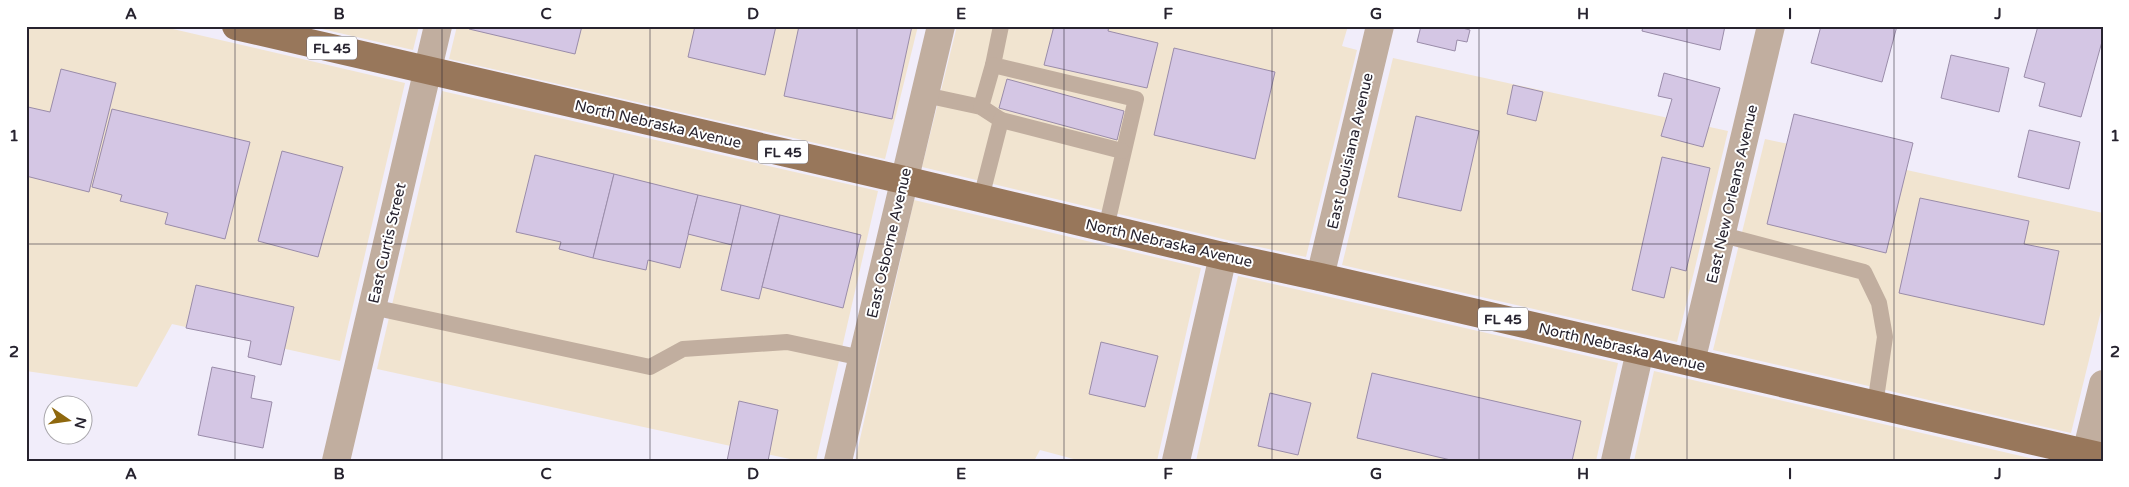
<svg xmlns="http://www.w3.org/2000/svg" width="2129" height="487" font-family="'Varela Round',sans-serif">
	<style>
		.commercial { fill: #f1e4d0 }
		.building { fill: #d4c6e4; stroke: #9a8ca9 }
		.lines { fill: none; stroke-linecap: round; stroke-linejoin: round }
		.service { stroke: #c1ae9f; stroke-width: 16 }
		.minor { stroke: #c1ae9f; stroke-width: 28 }
		.tertiary { stroke: #c1ae9f; stroke-width: 28 }
		.primary { stroke: #98775b; stroke-width: 28 }
		.grid { fill: none; stroke: #27232f; stroke-width: 1; stroke-opacity: 0.55 }
		.labels { text-anchor: middle; dominant-baseline: central; stroke-width: 4; stroke-linejoin: round; paint-order: stroke }
		.shield { fill: #fff; stroke: #68656d; stroke-width: 1 }
		.shield-label { font-size: 14px; font-weight: bold; fill: #27232f }
		.street-label { font-size: 15px; fill: #27232f; stroke: #fff }
		.neatline { fill: none; stroke: #27232f; stroke-width: 2 }
		.grid-label { font-size: 16px; text-anchor: middle; font-weight: bold; fill: #27232f }
	</style>
	<rect width="100%" height="100%" fill="#f1edfa"/>
	<g class="commercial">
		<path d="M26,26h134l245,57 -65,278 -168,-37 -35,63 -111,-16z"/>
		<path d="M309,26h110l-6,24z"/>
		<path d="M457,26h461l-33,133 -436,-100z"/>
		<path d="M957,26h391l-6,20 15,4 -51,207 -79,-17 -305,-73z"/>
		<path d="M1393,58l335,73 -51,211 -335,-77z"/>
		<path d="M442,91l436,100 -62,270h-17l-422,-92z"/>
		<path d="M1765,139l338,74v90l-32,130 -358,-83z"/>
		<path d="M914,200l287,68 -44,193h-76l-41,-11 -6,11h-179z"/>
		<path d="M1238,276l380,87 -22,98h-400z"/>
		<path d="M1654,371l389,90h-409z"/>
	</g>
	<g class="building">
		<path d="M469,26h113l-7,28 -106,-25z"/>
		<path d="M695,26h81l-11,49 -77,-18z"/>
		<path d="M799,26h113l-20,93 -108,-23z"/>
		<path d="M1054,26h55l-1,5 50,12 -11,45 -103,-23z"/>
		<path d="M1421,26h34l15,4 -3,12 -10,-2 -2,11 -38,-9z"/>
		<path d="M1643,26h82l-5,24 -78,-19z"/>
		<path d="M1821,26h76l-15,56 -71,-19z"/>
		<path d="M2038,26h65v12l-22,79 -42,-11 6,-23 -21,-6z"/>
		<path d="M1174,48l101,24 -20,87 -101,-24z"/>
		<path d="M1951,55l58,13 -10,44 -58,-14z"/>
		<path d="M61,69l55,14 -27,109 -63,-16v-61l2,-8 22,5z"/>
		<path d="M1664,73l56,15 -17,59 -42,-11 11,-37 -14,-3z"/>
		<path d="M1007,79l117,32 -7,29 -118,-32z"/>
		<path d="M1513,85l30,7 -7,29 -29,-7z"/>
		<path d="M112,109l138,33 -25,97 -60,-15 3,-11 -48,-12 2,-6 -30,-8z"/>
		<path d="M1794,114l119,29 -27,110 -119,-29z"/>
		<path d="M1416,116l63,15 -18,80 -63,-14z"/>
		<path d="M2029,130l51,12 -11,47 -51,-12z"/>
		<path d="M282,151l61,16 -25,90 -60,-16z"/>
		<path d="M535,155l79,19 -21,84 -34,-9 2,-7 -45,-10z"/>
		<path d="M1662,157l48,11 -24,103 -15,-4 -7,31 -32,-8z"/>
		<path d="M614,174l84,21 -18,73 -32,-8 -2,10 -53,-12z"/>
		<path d="M698,195l43,10 -9,40 -44,-11z"/>
		<path d="M1920,198l109,23 -5,23 35,7 -15,74 -145,-32z"/>
		<path d="M741,205l39,10 -21,84 -38,-9z"/>
		<path d="M780,215l81,20 -18,73 -81,-21z"/>
		<path d="M196,285l98,22 -13,58 -33,-8 3,-16 -65,-13z"/>
		<path d="M1101,342l57,14 -13,51 -56,-13z"/>
		<path d="M212,367l43,9 -4,22 21,4 -9,46 -65,-13z"/>
		<path d="M1372,373l209,48 -9,40h-117l-98,-23z"/>
		<path d="M1270,393l41,10 -13,52 -40,-9z"/>
		<path d="M739,401l39,9 -10,51h-41z"/>
	</g>
	<g class="lines">
		<g class="service">
			<path d="M1001,26l-8,39 143,34 -30,129"/>
			<path d="M925,95l56,12 20,13"/>
			<path d="M981,107l12,-42"/>
			<path d="M981,198l20,-78 121,31"/>
			<path d="M1723,235l141,37 15,31 6,34 -10,68"/>
			<path d="M372,307l278,60 33,-18 104,-7 75,16"/>
		</g>
		<g class="minor">
			<path d="M1320,277l60,-251"/>
			<path d="M1691,362l80,-336"/>
			<path d="M2086,453l17,-69"/>
			<path d="M336,461l102,-435"/>
			<path d="M1176,461l47,-205"/>
			<path d="M1615,461l25,-110"/>
		</g>
		<path class="tertiary" d="M838,461l103,-435"/>
		<path class="primary" d="M236,26l668,154 319,76 97,21 783,180"/>
	</g>
	<path class="grid" d="M235,26v435M442,26v435M650,26v435M857,26v435M1064,26v435M1272,26v435M1479,26v435M1687,26v435M1894,26v435M26,244h2077"/>
	<g class="labels">
		<g class="shield">
			<rect x="307" y="36.5" width="50" height="23" rx="4"/>
			<rect x="758" y="140.5" width="50" height="23" rx="4"/>
			<rect x="1478" y="307.5" width="50" height="23" rx="4"/>
		</g>
		<g class="shield-label">
			<text x="332" y="48">FL 45</text>
			<text x="783" y="152">FL 45</text>
			<text x="1503" y="319">FL 45</text>
		</g>
		<g class="street-label">
			<text transform="translate(658 124) rotate(13)">North Nebraska Avenue</text>
			<text transform="translate(1350 151) rotate(-77)">East Louisiana Avenue</text>
			<text transform="translate(1732 194) rotate(-77)">East New Orleans Avenue</text>
			<text transform="translate(387 243) rotate(-77)">East Curtis Street</text>
			<text transform="translate(889 243) rotate(-77)">East Osborne Avenue</text>
			<text transform="translate(1169 243) rotate(13)">North Nebraska Avenue</text>
			<text transform="translate(1622 347) rotate(13)">North Nebraska Avenue</text>
		</g>
	</g>
	<rect width="2129" height="487" fill="none" stroke="#ffffff" stroke-width="55"/>
	<g transform="translate(68 420) rotate(103)"><circle r="24" fill="#ffffff" stroke="#a9a7ac"/>
	<path d="M0-4L9 19L0 12L-9 19Z" fill="#8f680e"/>
	<text y="-8" font-size="14" font-weight="bold" text-anchor="middle" fill="#27232f">N</text>
	</g>
	<rect x="28" y="28" width="2074" height="432" class="neatline"/>
	<g class="grid-label">
		<text x="131" y="19">A</text>
		<text x="339" y="19">B</text>
		<text x="546" y="19">C</text>
		<text x="753" y="19">D</text>
		<text x="961" y="19">E</text>
		<text x="1168" y="19">F</text>
		<text x="1376" y="19">G</text>
		<text x="1583" y="19">H</text>
		<text x="1790" y="19">I</text>
		<text x="1998" y="19">J</text>
		<text x="14" y="141">1</text>
		<text x="2115" y="141">1</text>
		<text x="14" y="357">2</text>
		<text x="2115" y="357">2</text>
		<text x="131" y="479">A</text>
		<text x="339" y="479">B</text>
		<text x="546" y="479">C</text>
		<text x="753" y="479">D</text>
		<text x="961" y="479">E</text>
		<text x="1168" y="479">F</text>
		<text x="1376" y="479">G</text>
		<text x="1583" y="479">H</text>
		<text x="1790" y="479">I</text>
		<text x="1998" y="479">J</text>
	</g>
</svg>
